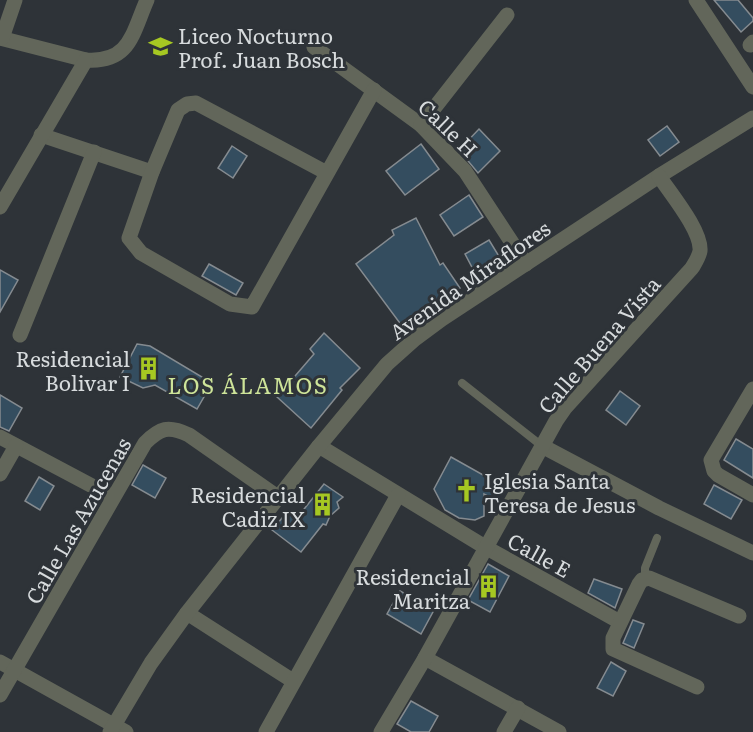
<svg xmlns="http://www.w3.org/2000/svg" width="753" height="732" font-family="Literata,serif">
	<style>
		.building { fill: #344d5f; stroke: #858b90; stroke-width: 1.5 }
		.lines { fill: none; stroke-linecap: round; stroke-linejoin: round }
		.service { stroke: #62665a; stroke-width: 8 }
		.minor { stroke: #62665a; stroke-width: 15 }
		.labels { text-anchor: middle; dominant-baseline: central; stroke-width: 6; stroke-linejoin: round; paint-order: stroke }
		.poi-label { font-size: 21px; fill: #d7dbdd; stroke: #2e3338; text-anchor: end }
		.street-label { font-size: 21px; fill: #d7dbdd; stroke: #2e3338 }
		.neighbourhood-label { font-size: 22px; letter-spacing: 1.5px; fill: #cee499; stroke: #2e3338 }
	</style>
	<rect width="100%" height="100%" fill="#2e3338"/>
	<g class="building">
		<path d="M714,0h24l15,18v3l-12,11z"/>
		<path d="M667,126l12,16 -19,14 -12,-16z"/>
		<path d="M479,129l21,22 -22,22 -19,-23z"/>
		<path d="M421,144l18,25 -34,26 -19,-24z"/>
		<path d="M232,146l15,10 -14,22 -15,-10z"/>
		<path d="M469,195l14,22 -29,19 -14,-21z"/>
		<path d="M416,218l24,47 3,-2 17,25 -22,15 -2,-3 -34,26 -46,-62 38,-29 -2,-5z"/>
		<path d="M489,240l11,18 -25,15 -10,-19z"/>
		<path d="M209,264l34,19 -7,12 -34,-19z"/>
		<path d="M0,270l18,10 -18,32z"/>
		<path d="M324,333l36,35 -20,20 2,2 -31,38 -34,-31 37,-43 -4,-5z"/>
		<path d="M137,344l13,2 62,37 -15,26 -42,-24 -12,3 -23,-11z"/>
		<path d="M620,391l20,15 -14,19 -20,-15z"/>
		<path d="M0,395l22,13 -13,23 -9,-4z"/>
		<path d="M736,439l17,10v29l-29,-18z"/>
		<path d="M451,457l50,28 -8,14 -9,-5v22l-9,4 -16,-2 -14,-8 -11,-21z"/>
		<path d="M143,465l23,13 -11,20 -23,-13z"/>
		<path d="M39,477l15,9 -14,24 -15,-9z"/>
		<path d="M324,484l19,13 -6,5 2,6 -9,8 -4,9 -3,-1 -22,28 -29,-22 16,-19 9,7z"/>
		<path d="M714,485l28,15 -11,19 -27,-15z"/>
		<path d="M488,564l21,12 -19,36 -22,-12z"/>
		<path d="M594,579l28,10 -7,19 -27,-15z"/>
		<path d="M400,591l34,19 -13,24 -34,-20z"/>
		<path d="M633,620l11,4 -10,24 -11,-5z"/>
		<path d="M611,662l15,9 -13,25 -16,-8z"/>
		<path d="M411,701l27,15 -9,16h-18l-14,-8z"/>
	</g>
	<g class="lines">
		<g class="service">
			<path d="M462,383l80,63"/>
			<path d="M645,578v-10l12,-30"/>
		</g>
		<g class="minor">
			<path d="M696,0l57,87"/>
			<path d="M0,38l86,22c44,3 46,-26 61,-60"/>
			<path d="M2,38l13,-38"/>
			<path d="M750,45l3,-3"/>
			<path d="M314,47l107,78 44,46 61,93"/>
			<path d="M421,125l86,-110"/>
			<path d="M41,135l111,37"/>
			<path d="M327,173l-131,-70 -9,1 -9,6 -26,62 -23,66 12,15 89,51 22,3 122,-217"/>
			<path d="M0,207l86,-147"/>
			<path d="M20,335l74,-183"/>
			<path d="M753,389l-42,71 3,11 4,4 35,20"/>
			<path d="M0,437l113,60"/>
			<path d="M319,446l166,101 135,75"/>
			<path d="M542,446l117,62 94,45"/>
			<path d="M0,474l16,-28"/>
			<path d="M187,613l106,68"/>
			<path d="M425,658l134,74"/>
			<path d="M0,662l126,70"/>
			<path d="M697,687l-84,-38v-11l26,-54 3,-4 7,-2 90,38"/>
			<path d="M0,695l145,-252c15,-15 23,-18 44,-8l90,63"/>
			<path d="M110,732l41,-69 36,-50 132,-167 68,-82 28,-25 27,-20 217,-143 94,-58"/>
			<path d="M266,732l132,-237"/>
			<path d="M381,732l44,-74 131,-237 9,-13 127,-140c3,-5 7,-11 8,-17 2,-20 -30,-58 -41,-75"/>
			<path d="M504,732l14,-24"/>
		</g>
	</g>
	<defs>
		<symbol id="school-bare" viewBox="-9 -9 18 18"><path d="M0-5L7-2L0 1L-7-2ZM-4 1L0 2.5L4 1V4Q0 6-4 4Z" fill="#a6c822" stroke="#2e3338" stroke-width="2.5" paint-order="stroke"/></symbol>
		<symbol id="building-bare" viewBox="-9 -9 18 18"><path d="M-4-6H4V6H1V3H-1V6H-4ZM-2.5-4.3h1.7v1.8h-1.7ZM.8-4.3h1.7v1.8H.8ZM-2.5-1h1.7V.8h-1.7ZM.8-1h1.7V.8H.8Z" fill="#a6c822" stroke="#2e3338" stroke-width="2.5" paint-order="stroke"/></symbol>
		<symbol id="church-bare" viewBox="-9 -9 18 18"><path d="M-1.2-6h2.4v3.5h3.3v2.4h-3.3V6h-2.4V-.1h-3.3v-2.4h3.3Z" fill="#a6c822" stroke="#2e3338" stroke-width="2.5" paint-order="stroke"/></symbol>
	</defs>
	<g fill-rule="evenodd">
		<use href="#school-bare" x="144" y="30" width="33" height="33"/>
		<use href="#building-bare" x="132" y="352" width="33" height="33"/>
		<use href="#church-bare" x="450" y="474" width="33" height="33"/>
		<use href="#building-bare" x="306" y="488" width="33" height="33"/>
		<use href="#building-bare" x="472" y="570" width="33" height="33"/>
	</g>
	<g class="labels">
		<g class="poi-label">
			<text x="178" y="34" text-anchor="start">Liceo Nocturno<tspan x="178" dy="24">Prof. Juan Bosch</tspan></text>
			<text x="130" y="357">Residencial<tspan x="130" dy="24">Bolivar I</tspan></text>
			<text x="484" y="479" text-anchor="start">Iglesia Santa<tspan x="484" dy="24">Teresa de Jesus</tspan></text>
			<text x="305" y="493">Residencial<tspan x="305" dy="24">Cadiz IX</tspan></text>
			<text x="470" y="575">Residencial<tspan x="470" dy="24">Maritza</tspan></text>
		</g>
		<g class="street-label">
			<text transform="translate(449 127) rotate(44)">Calle H</text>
			<text transform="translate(469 279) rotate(-35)">Avenida Miraflores</text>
			<text transform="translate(598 344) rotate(-49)">Calle Buena Vista</text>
			<text transform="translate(77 520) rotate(-60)">Calle Las Azucenas</text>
			<text transform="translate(540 554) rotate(29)">Calle E</text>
		</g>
		<g class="neighbourhood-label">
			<text x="248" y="384">LOS ÁLAMOS</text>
		</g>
	</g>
</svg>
